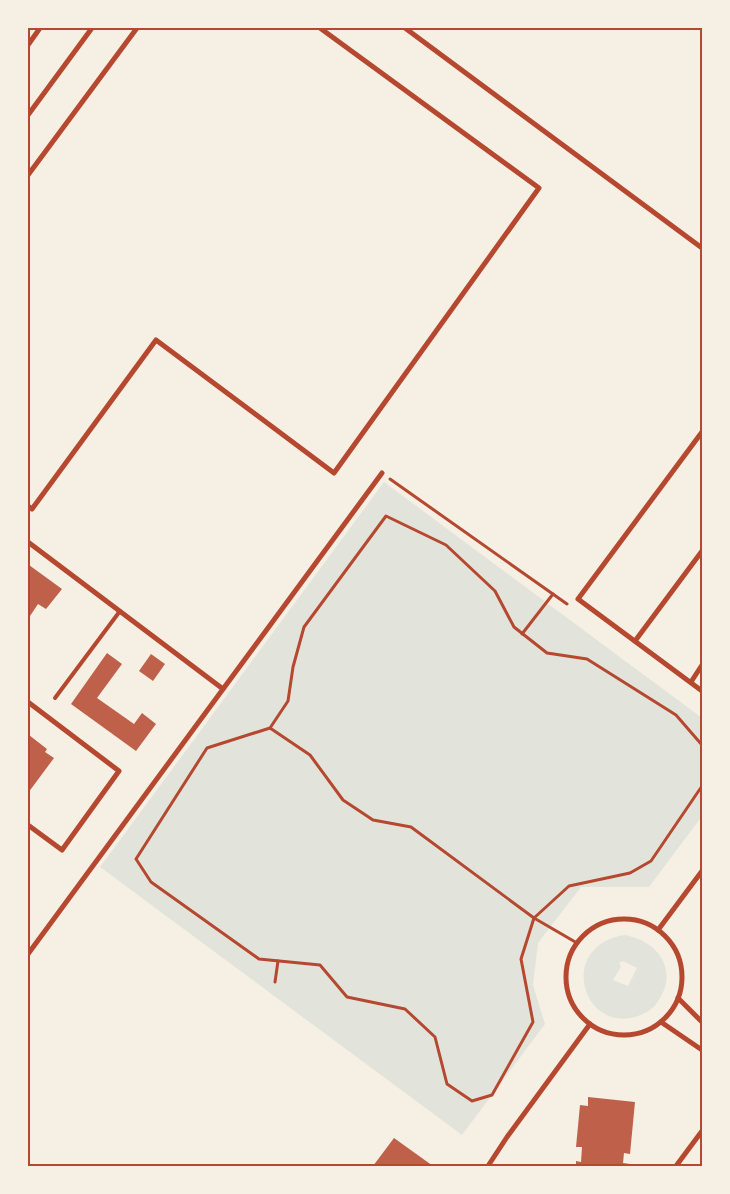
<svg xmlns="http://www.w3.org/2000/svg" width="730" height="1194" font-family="Jost,sans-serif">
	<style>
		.green { fill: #e2e4dc; fill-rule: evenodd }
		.building { fill: #bf614a }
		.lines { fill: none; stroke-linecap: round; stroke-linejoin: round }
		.path { stroke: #b5482f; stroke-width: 3 }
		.service { stroke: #b5482f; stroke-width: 4 }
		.minor { stroke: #b5482f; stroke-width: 5 }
		.neatline { fill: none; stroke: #b5482f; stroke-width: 2 }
	</style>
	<rect width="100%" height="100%" fill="#f6efe4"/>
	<g class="green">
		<path d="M384,482l318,236v98l-53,71h-68l-43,56 -5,42 12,39 -83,111 -362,-268z"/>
		<path d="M624,935c33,5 55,34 35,65 -5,8 -12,13 -21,16 -55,19 -82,-69 -14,-81zM623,961l14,7 -9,18 -15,-6 8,-13 -2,-4z"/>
	</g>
	<g class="building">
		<path d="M29,565l33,24 -16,20 -8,-5 -10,15z"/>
		<path d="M107,653l15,11 -25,34 37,26 8,-11 14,11 -20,27 -65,-47z"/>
		<path d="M151,654l14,10 -12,17 -14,-10z"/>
		<path d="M29,735l18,14 -2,3 9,6 -26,35z"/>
		<path d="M588,1097l47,5 -5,52 -6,-1 -1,10 7,1 -1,2h-53v-5l5,1 1,-15h-6l4,-42 8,1z"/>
		<path d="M394,1138l39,28h-60z"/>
	</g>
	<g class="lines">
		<g class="path">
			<path d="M390,479l177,125"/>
			<path d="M522,634l31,-40"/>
			<path d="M270,728l40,27 33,45 30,20 38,7 123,91 43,25"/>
			<path d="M702,745l-26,-30 -89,-56 -40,-6 -33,-26 -19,-36 -49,-46 -60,-29 -82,111 -11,40 -5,34 -18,27 -63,20 -71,111 15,23 108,77 61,6 27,32 58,12 30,28 12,47 25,17 20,-6 41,-73 -12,-63 13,-41 35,-32 61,-13 21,-12 51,-75"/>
			<path d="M275,982l3,-21"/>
		</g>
		<path class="service" d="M55,698l65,-87"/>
		<g class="minor">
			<path d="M405,28l297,220"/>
			<path d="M28,45l12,-17"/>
			<path d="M28,115l64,-87"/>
			<path d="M28,175l109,-147"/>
			<path d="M702,432l-124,167 124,92"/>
			<path d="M28,506l4,3 124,-169 178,133 205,-285 -219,-160"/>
			<path d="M28,542l195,147"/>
			<path d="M635,641l67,-90"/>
			<path d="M691,682l11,-17"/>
			<path d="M28,702l91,69 -57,79 -34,-25"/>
			<circle cx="624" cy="977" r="58"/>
			<path d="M658,930l44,-59"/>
			<path d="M28,954l354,-481"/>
			<path d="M678,998l24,24"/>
			<path d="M661,1022l41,28"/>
			<path d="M488,1166l19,-29 83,-113"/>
			<path d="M676,1166l26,-35"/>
		</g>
	</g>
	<rect width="730" height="1194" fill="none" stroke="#f6efe4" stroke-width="58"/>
	<rect x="29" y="29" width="672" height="1136" class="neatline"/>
</svg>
